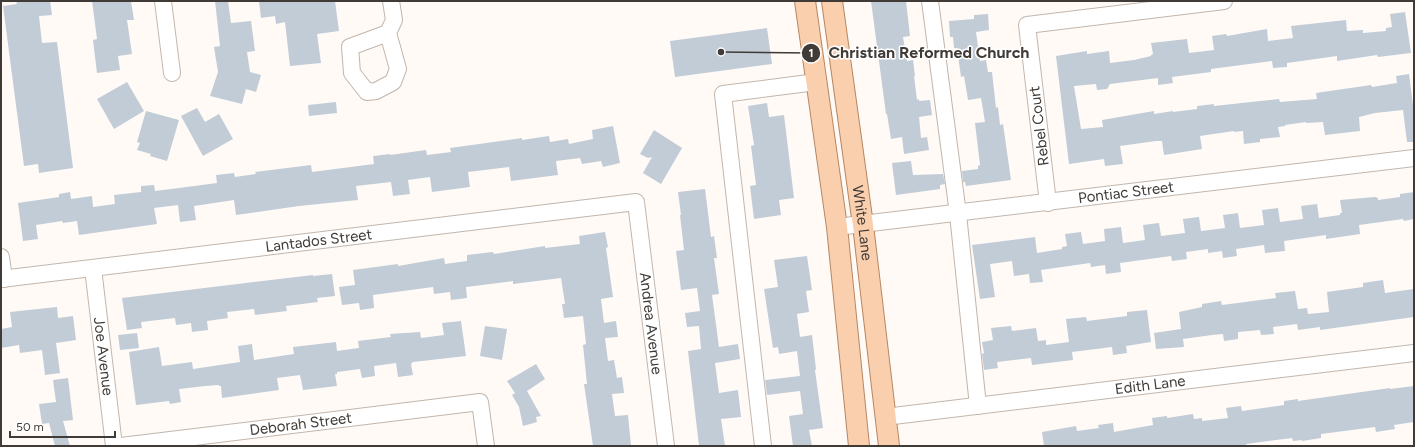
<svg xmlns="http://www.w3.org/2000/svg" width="1415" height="447" font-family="Figtree,sans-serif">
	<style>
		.building { fill: #c1ccd7 }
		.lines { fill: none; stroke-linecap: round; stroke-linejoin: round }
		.minor-casing { stroke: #c2b6ac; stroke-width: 18 }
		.major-casing { stroke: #b78661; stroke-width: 22 }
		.minor { stroke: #fff; stroke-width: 16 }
		.major { stroke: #facfae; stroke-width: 20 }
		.labels { text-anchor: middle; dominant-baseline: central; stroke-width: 3; stroke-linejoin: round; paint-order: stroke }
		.street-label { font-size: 15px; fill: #403b37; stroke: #fff }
		.leader { fill: none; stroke: #403b37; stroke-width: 1.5 }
		.callout-dot { fill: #403b37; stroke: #fff; stroke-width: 1.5 }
		.mark-label { font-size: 12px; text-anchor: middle; font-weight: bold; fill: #fff }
		.callout-label { font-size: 16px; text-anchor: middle; font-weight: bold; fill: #403b37; stroke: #fff; stroke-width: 3; stroke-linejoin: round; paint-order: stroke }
	</style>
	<rect width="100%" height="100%" fill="#fffaf6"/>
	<g class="building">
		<path d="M16,1h34l2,14 -13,1 3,27 15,-1 16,126 -34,5 -1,-9 -14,2 -21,-160 14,-2z"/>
		<path d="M92,1h39l3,19h-7l5,34 -14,2 2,14 -23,3 -4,-33 4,-1z"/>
		<path d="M215,1h13l3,22 20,-2 4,30 -8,1 3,20 11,3 -5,17 -10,-3 -4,15 -32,-8 8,-24 -4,-25 6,-1z"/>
		<path d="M259,1h76l4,30 -22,3 4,29 -31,3 -5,-44 -9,2 -1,-8 -14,2z"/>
		<path d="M871,1h35l4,35 -7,1 4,24 6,-1 2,16h-1l3,24 2,-1v2l11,-1 2,15 -13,2 2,21 6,-1 2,13 -25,4 -2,-17 -11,2 -4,-25h-1z"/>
		<path d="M1405,12l6,41 -33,4 -1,-2 -40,6v-5l-50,7v4l-14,1 -1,-7 -61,8v3l-39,5 1,6 -15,2v-7l-48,6 -3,5 -10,1 -1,-6 -22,2 7,43 22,-2 -1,-7 52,-9v3l19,-3v1l24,-3v-3l17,-2v2l65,-7 1,3 37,-3 -1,-6 55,-8 1,2 25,-4 -1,-7 13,-2 5,39v29h-7l-4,-32 -28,3 -16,4 1,14 -35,4 -2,-13 -17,1v-1l-21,3v1l-7,1 2,10 -20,2v3l-16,2 -1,-13 -9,1v-1l-34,5 2,13 -38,6 -2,-14h-6l-36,5 3,18 -18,2 -1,-7 -35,5 -13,-108 31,-5v3l22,-3 1,12 24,-3 17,-4v-1l2,-1 -2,-11 36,-4 2,14 25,-3 -2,-14 14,-2 1,2 40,-7 1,12 25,-3 -2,-12 55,-6 1,11 16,-1v3l23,-2v-3l6,-1 -2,-13z"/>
		<path d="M988,14l1,16 -13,2 4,29 6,-1 2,12h4l4,36 2,-1 2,18 3,-1 8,56 -45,6 -1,-4h-2l-1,-11 16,-2v-3l2,-1 -5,-42 10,-1 -4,-24 -13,2 -4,-24 -3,1 -4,-29h-3l-1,-11h-3l-1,-16 25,-2v-4z"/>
		<path d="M767,28l5,36 -97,13 -5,-36z"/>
		<path d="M127,82l17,29 -30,18 -17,-30z"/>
		<path d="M336,102l1,11 -28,3 -1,-11z"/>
		<path d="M767,103l2,14 15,-2 10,83 -15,2 2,15 -27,4 -4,-33 6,-1 -5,-39 3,-1 -6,-39z"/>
		<path d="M197,108l8,14 14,-8 14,25 -30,17 -22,-40z"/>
		<path d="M146,111l33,9 -12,41 -17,-5 1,-2 -14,-4 3,-7 -3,-1z"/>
		<path d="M613,126l7,37 -17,4 -2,-6 -19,3 -2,-6 -24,3 2,14 -47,6 -2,-14 -41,5 2,15 -38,5 -2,-15 -22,3 2,14 -17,2 -2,-14 -35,4 2,14 -59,6 -63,9 -2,-15 -40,6 2,14 -16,2 -2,-17 -24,3 3,16 -78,11 -2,-14 -14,2 -1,-2 -26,4 2,14 -15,2 -5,-38 41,-6v-3l11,-2 1,7 21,-3 1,11 22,-3 -1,-9 27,-3v-6l13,-1 1,6 24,-3 38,-5 -1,-8 18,-2 1,4 21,-3 -1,-2 56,-7 1,7 62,-8 -1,-8 17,-2v1l36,-5 1,5 24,-3 -1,-4 72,-10v2l27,-4 1,6 18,-3 1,5 24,-5 -1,-9z"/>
		<path d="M654,130l28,18 -21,36 -18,-11 9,-16 -4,1 -8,-4z"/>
		<path d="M911,161l2,14 30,-1 2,10 -5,1v4l-44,6 -4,-32z"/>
		<path d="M705,189l6,48 3,-1 3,22h-3l5,36 -7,1 7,52 19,-3 2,15 -25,4 4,30 19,-3 3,27 -20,2 4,27h-26l-11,-95 13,-2 -2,-23 -12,1 -2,-14 15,-2 -3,-23 -16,2 -5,-39 8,-1 -4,-35h1l-3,-23z"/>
		<path d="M1414,192v27l-10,2 -1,-2 -44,6 1,9 -34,5v-4l-42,6 1,10 -20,2 -1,-8 -28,4 1,7 -14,2 -1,-7 -14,2v-4l-22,3 1,7 -15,2 -1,-5 -51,7 1,9 -15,2 -1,-9 -14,2 -1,-4 -49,7 2,12 -13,1 -1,-9 -15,2 -2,-15 -22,3 5,33 -15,2 -8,-54 63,-8 2,16 25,-4v-2l5,-1 -2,-12 16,-2 2,12 22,-3 -1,-12 17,-2 2,16 22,-3 -2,-15 16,-2 2,13 24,-3 -2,-14 16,-2 2,14 24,-3 -2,-13 15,-2 2,15 24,-3 -2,-15 16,-2 2,14 23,-3 -2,-13 16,-2 2,14 21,-3v-2h2l-2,-13 35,-3 3,1v2l22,-3v-3z"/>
		<path d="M605,232l3,15 -2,1 7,49 -12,2 3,24 12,-2 2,16 -13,1 3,23 6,-1 3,18 5,-1 2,16 -12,1 3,22 13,-1 3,31h-38l-9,-62h3l-4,-39 3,-1 -3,-28 -19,2 -2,-14h3l-4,-26 -48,6v-3l-47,6 1,11 -16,2 -1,-8 -16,2 -1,-7 -60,8 1,13 -14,2 -1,-7 -17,2 -3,-18 16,-2 -2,-15 45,-6v2l46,-8 1,6 22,-3v-6l26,-3 1,2 51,-8v2l35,-4 -1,-8z"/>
		<path d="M807,256l5,34 -6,1 3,21 -12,2 3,23 12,-2 4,34 -1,1 8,58 -14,2 3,16h-19l-4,-30 14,-2 -3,-23 -33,4 -2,-15 35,-4 -3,-25 -18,3 -1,-7 -5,1 -9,-59 14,-2 -4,-27z"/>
		<path d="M332,274l3,22 -18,2 1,4 -32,4 1,5 -32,4 -1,-6 -27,3 1,6 -21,3 1,9 -16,2 -1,-9 -15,2 -1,-7 -34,4 1,6 -15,2 -5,-32 191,-23v1z"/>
		<path d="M1383,280l2,13 29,-4v28l-94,13v-3l-22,3 -1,-6 -24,3 1,7 -13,1 -1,-5 -22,2v7l-14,2 -1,-7 -11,1 -29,4 1,8 -28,2 -2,-16 27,-4 -2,-17 23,-5v-3l19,-3 1,4 54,-7 -1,-5 20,-2 3,18 9,-1 1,6 21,-2 -2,-20 36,-5v-4z"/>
		<path d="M57,307l1,11 15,-2 3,24 -20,3 4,30 -15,2 -3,-25 -22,3 -1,-8 -18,3v-19l11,-2 -2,-15z"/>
		<path d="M1147,310l4,32 -25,4 1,7 -14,2 -1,-8 -40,5 1,8 -41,5 -1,-7 -34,4 1,6 -14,2 -2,-16 2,-1 -2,-11 11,-2 -2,-12 20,-2 1,5 24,-3 2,13 8,-1v5l23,-3 -3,-23 20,-2 1,4 40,-5v-4z"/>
		<path d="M461,321l5,35 -53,6 -2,2 2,11 -15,2 -2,-14 -22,3 1,10 -13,2 -2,-9 -23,3v2h-2l2,12 -34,4 -3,-15 -23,3 2,12 -57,8 -1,-12h-2v-1l-14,1 -26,3 2,13 -11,2 -1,-3 -33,4 -7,-53 30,-5 3,19 30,-4 1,7 47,-7 -2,-16 14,-2 2,16 40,-6 -1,-7 43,-5 1,9 22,-3 -1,-7 33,-4 -1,-3 30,-2 1,6 23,-3 -2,-12z"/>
		<path d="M485,326l22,3 -5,31 -22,-4z"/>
		<path d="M137,333l2,15 -19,2 -2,-15z"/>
		<path d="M536,364l9,15 -18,12 14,25 -5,1 1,5 -14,4 -4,-19 -7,-12 3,-2 -8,-12z"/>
		<path d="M68,378l5,42 -10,1 7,25h-15l-6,-23 -7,1 -3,-20 17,-2 -3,-22z"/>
		<path d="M1414,386v36l-20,3 1,4 -19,3 -1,-5 -54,7v4l-19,3v-1l-9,1 -1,-3 -46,6 1,2h-203l-2,-14 34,-6 1,5 22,-3 -1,-3 15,-2 1,9 39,-7 -1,-7 15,-2v2l26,-4 1,5 8,-1v3l26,-3 -2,-10 15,-2 1,5 42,-6v-4l14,-2v2l92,-13v1z"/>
	</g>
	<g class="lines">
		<defs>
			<g id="minor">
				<path d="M163,1l9,72"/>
				<path d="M930,1l28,213 20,192"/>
				<path d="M388,33l10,36 -5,13 -17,9 -9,1 -15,-19 -2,-26 38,-14 6,-13 -3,-19"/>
				<path d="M1048,203l-21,-178 197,-24"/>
				<path id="s1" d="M837,227l577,-69"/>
				<path d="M1,257l3,22"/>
				<path id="s2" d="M93,268l21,178"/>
				<path id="s3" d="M1,279l635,-77 30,244"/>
				<path id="s4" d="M885,417l529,-64"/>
				<path id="s5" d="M121,446l359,-44 6,44"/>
				<path d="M763,446l-40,-352 93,-12"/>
			</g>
			<g id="major">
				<path d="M805,1l32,226 22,219"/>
				<path id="s6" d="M832,1l31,224 26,221"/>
			</g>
		</defs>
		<use href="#minor" class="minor-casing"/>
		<use href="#major" class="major-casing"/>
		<use href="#minor" class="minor"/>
		<use href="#major" class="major"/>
	</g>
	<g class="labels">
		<g class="street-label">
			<text transform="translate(1039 126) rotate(-97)">Rebel Court</text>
			<text stroke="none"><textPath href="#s1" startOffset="291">Pontiac Street</textPath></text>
			<text stroke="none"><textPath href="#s6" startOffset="224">White Lane</textPath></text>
			<text stroke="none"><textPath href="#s3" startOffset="320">Lantados Street</textPath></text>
			<text stroke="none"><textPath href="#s3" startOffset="762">Andrea Avenue</textPath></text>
			<text stroke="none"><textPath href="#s2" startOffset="89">Joe Avenue</textPath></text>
			<text stroke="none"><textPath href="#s4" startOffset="267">Edith Lane</textPath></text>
			<text stroke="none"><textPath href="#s5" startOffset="181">Deborah Street</textPath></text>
		</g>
	</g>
	<path class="leader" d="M721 52L811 53"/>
	<g class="callout-dot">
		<circle cx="721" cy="52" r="4"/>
		<circle cx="811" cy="53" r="10"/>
	</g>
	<g class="mark-label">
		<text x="811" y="57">1</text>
	</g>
	<g class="callout-label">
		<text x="929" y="58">Christian Reformed Church</text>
	</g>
	<rect width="1415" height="447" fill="none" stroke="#403b37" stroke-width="4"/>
	<path d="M10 431v6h105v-6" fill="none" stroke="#403b37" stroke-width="2"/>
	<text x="16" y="431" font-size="12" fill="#403b37" stroke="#ffffff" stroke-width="3" paint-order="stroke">50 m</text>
</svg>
